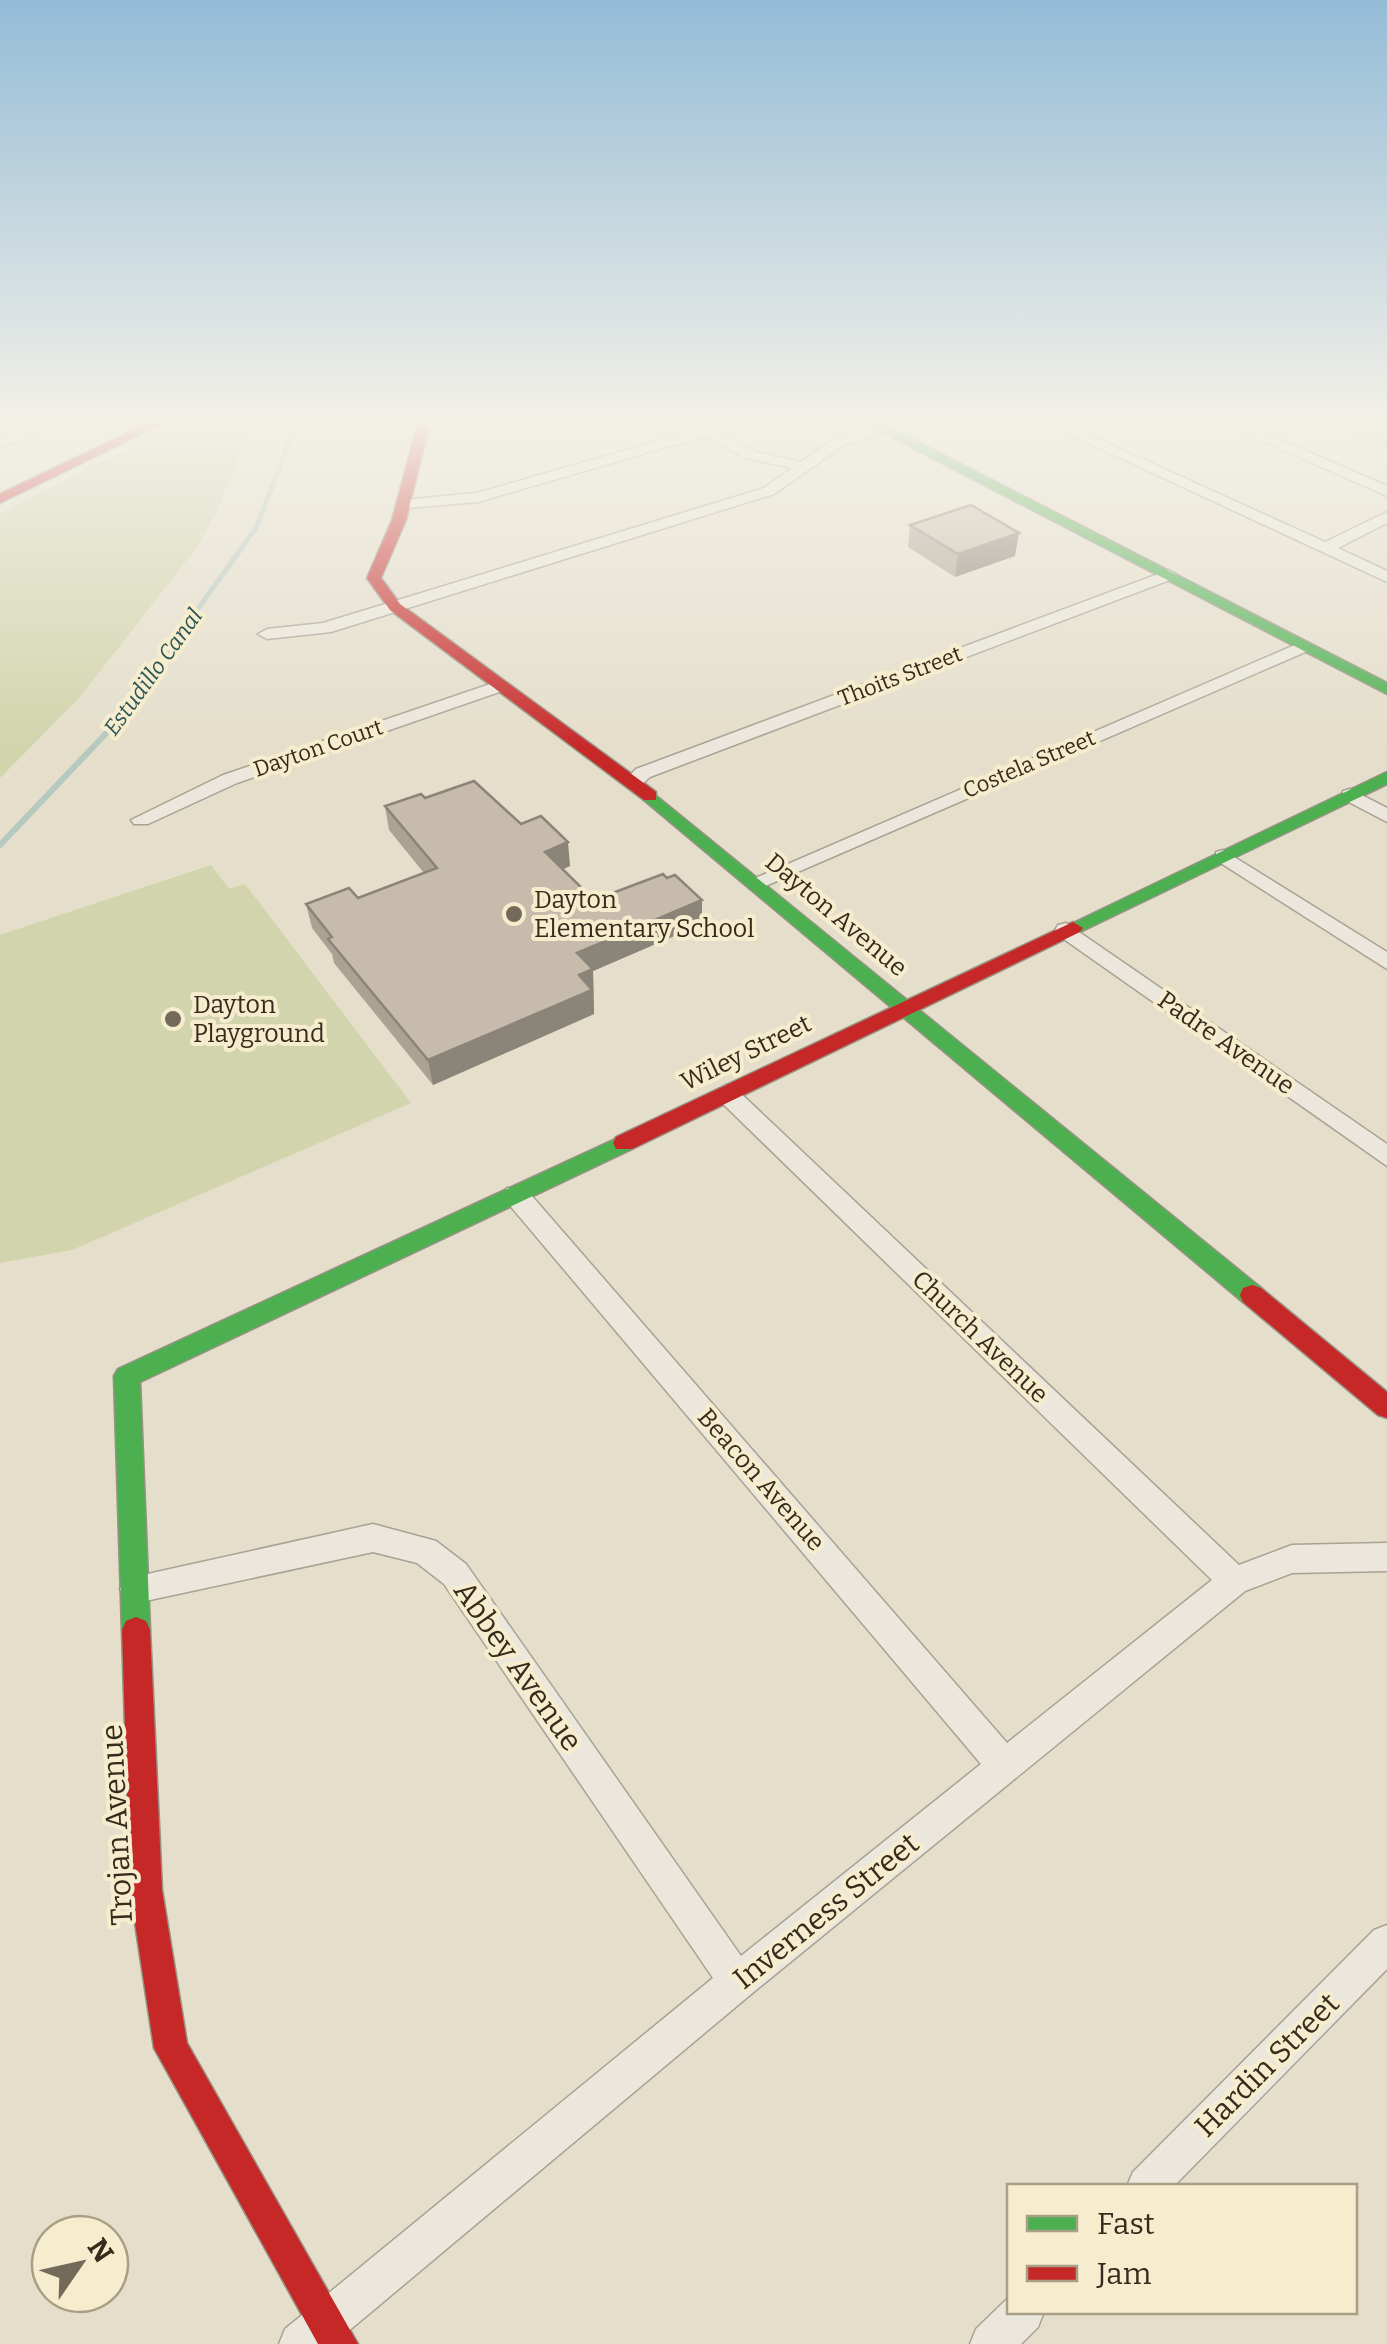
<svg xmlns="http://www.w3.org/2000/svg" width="1387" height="2344" font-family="Bitter,serif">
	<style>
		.green { fill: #d1d4ac }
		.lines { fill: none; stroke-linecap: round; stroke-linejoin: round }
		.stream-far1 { stroke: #b6c9be; stroke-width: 5 }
		.stream { stroke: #b6c9be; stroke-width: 6 }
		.street-casing { stroke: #a8a294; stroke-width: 3 }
		.fast-casing { stroke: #989284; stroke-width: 3 }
		.jam-casing { stroke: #989284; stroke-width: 3 }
		.street { fill: #ebe7dc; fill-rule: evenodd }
		.fast { fill: #4caf50; fill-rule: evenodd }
		.jam { fill: #c62828; fill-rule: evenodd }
		.wall { fill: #aba293 }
		.shaded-wall { fill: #8b8478 }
		.building { fill: #c7bcab; stroke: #8b8478; stroke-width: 2.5 }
		.poi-dot { fill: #736a59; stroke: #f6edcf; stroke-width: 4 }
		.labels { text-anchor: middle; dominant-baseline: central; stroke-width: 8; stroke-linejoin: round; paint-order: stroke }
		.far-water-label { font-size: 22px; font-style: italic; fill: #2b5656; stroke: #f6edcf }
		.far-street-label { font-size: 22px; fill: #362b1c; stroke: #f6edcf }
		.poi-label { font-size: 25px; fill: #362b1c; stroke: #f6edcf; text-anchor: start }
		.street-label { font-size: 25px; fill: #362b1c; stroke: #f6edcf }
		.near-street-label { font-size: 30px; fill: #362b1c; stroke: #f6edcf }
	</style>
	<rect width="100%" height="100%" fill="#e4deca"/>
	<g class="green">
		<path d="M190,422h63l-37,91 -19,34 -118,151 -79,80v-264l88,-47z"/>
		<path d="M211,865l18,24 16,-5 166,219 -339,147 -72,13v-328z"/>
	</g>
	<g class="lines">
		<g class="stream-far1">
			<path d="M1334,422l53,22"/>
			<path d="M113,727l143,-199 41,-106"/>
		</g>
		<path class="stream" d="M0,845l115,-121"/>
		<defs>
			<g id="street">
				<path d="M39,422h19l-58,26v-9z"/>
				<path d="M418,422h61c-14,8 -49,11 -63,3z"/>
				<path d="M1043,422h18l264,120 62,-30v11l-49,25 49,23v11z"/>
				<path d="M1220,422h19l148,64v10z"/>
				<path d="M881,424l5,1v6l-42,14 -70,49 -443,138 -64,7 -9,-5 9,-5 56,-6 441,-135 28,-20 -46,-10 -41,-22 -227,66 -70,6 -5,-2v-6l74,-7 230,-66 49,25 45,10 33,-23z"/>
				<path d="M1169,570l8,5 -2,3 -525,199 -10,9h-14l-3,-4 13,-13z"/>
				<path d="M1304,641l9,5 -3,4 -549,238 -7,1 -10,-6z"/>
				<path d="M499,681l6,1v8l-268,93 -89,41h-14l-3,-4 92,-45z"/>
				<path d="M1350,789l37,19v14l-44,-23v-8z"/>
				<path d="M1223,850l164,102v17l-171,-109v-8z"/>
				<path d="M1066,923l321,221v22l-329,-231 -3,-5 3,-5z"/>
				<path d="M726,1085l8,2 505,478 53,-20 95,-2v28l-95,2 -47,18 -495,404 -417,349h-54l6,-15 428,-351 -269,-394 -27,-21 -44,-11 -237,51 -11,-4 -5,-10 5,-10 248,-55 63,17 30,23 275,392 240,-192 -474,-562 -4,-7 4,-7h18l482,555 205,-163 -494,-481 -4,-6z"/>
				<path d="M1387,1925v44l-213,217h-47l6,-14 241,-242z"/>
				<path d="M1009,2297v15h35l-6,15 -17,17h-51l6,-15z"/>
			</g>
			<g id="fast">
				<path d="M863,422h16l508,261v11z"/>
				<path d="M1387,772v12l-307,148 -7,2 -10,-6z"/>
				<path d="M650,791l611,497 3,7 -3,7 -9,3 -9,-3 -599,-502v-8z"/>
				<path d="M624,1135l8,2 3,6 -3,6 -492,233 10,248 -4,9 -10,4 -10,-4 -4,-9 -8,-254 4,-7z"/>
			</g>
			<g id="jam">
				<path d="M150,422h16l-166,81v-9z"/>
				<path d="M418,422h12l-24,98 -25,58 19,26 256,188v8h-12l-254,-190 -23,-32 25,-58z"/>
				<path d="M1073,922l10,6 -3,4 -448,217h-16l-3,-6 3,-6z"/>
				<path d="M1252,1285l9,3 126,104v26l-9,-3 -135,-113 -3,-7 3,-7z"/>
				<path d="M136,1617l10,4 4,9 12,260 25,153 171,301h-40l-164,-296 -24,-158 -8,-260 4,-9z"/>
			</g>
		</defs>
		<use href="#street" class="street-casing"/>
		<use href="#fast" class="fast-casing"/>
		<use href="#jam" class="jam-casing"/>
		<use href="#street" class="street"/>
		<use href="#fast" class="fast"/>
		<use href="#jam" class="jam"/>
	</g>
	<g class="wall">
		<path d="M910,525l105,31 -60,21 -47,-30z"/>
		<path d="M425,798l96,26 49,42 -7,3 31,31 73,-22 35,22v24l-109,47 1,43 -161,71 -99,-122 -2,-9 -20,-26 -6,-24 52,-6 66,-25 -35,-43 -4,-24z"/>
	</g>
	<g class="shaded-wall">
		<path d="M1019,533l-4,23 -60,21 3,-23z"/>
		<path d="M568,842l2,24 -22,10 -3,-24z"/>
		<path d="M702,900v24l-109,47 1,43 -161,71 -5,-25 149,-107z"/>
	</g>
	<g class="building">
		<path d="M971,505l48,28 -61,21 -48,-29z"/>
		<path d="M474,781l47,43 20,-8 27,26 -23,10 49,48 69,-26 4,4 8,-3 27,25 -125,53 16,16 -14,6 13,15 -164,70 -100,-121 4,-2 -26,-33 43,-16 9,10 79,-30 -52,-62 36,-12 4,4z"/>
	</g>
	<linearGradient id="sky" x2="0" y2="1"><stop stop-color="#94bcd7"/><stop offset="0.56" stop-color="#f3f0e7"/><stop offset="1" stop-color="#f3f0e7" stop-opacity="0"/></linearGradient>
	<rect width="1387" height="750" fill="url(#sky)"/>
	<g class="poi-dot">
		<circle cx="514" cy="914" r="10"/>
		<circle cx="173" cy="1019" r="10"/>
	</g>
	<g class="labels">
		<g class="far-water-label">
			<text transform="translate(153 672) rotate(-54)">Estudillo Canal</text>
		</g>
		<g class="far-street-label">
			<text transform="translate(900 676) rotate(-21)">Thoits Street</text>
			<text transform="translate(318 748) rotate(-19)">Dayton Court</text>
			<text transform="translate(1029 764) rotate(-23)">Costela Street</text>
		</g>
		<g class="poi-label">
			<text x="534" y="900">Dayton<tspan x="534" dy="29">Elementary School</tspan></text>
			<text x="193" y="1005">Dayton<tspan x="193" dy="29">Playground</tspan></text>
		</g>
		<g class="street-label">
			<text transform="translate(836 915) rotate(40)">Dayton Avenue</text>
			<text transform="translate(1226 1043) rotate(35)">Padre Avenue</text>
			<text transform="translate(746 1053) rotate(-26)">Wiley Street</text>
			<text transform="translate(980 1337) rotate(44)">Church Avenue</text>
			<text transform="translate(761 1480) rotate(49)">Beacon Avenue</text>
		</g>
		<g class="near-street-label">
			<text transform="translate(518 1666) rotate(55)">Abbey Avenue</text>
			<text transform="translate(117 1825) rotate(-93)">Trojan Avenue</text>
			<text transform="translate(826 1911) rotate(-39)">Inverness Street</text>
			<text transform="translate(1267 2065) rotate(-45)">Hardin Street</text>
		</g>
	</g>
	<rect x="1007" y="2184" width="350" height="130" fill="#f6edcf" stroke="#a99f87" stroke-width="2.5"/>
	<rect x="1027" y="2216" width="50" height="15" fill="#4caf50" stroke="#a99f87" stroke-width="2.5"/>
	<text x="1097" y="2234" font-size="30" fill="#362b1c">Fast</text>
	<rect x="1027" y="2266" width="50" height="15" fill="#c62828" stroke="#a99f87" stroke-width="2.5"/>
	<text x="1097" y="2284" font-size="30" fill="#362b1c">Jam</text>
	<g transform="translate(80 2264) rotate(56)"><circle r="48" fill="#f6edcf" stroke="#a99f87" stroke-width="2.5"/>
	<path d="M0-8L18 38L0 25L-18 38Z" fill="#736a59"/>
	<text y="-15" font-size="28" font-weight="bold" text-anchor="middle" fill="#362b1c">N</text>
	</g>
</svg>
